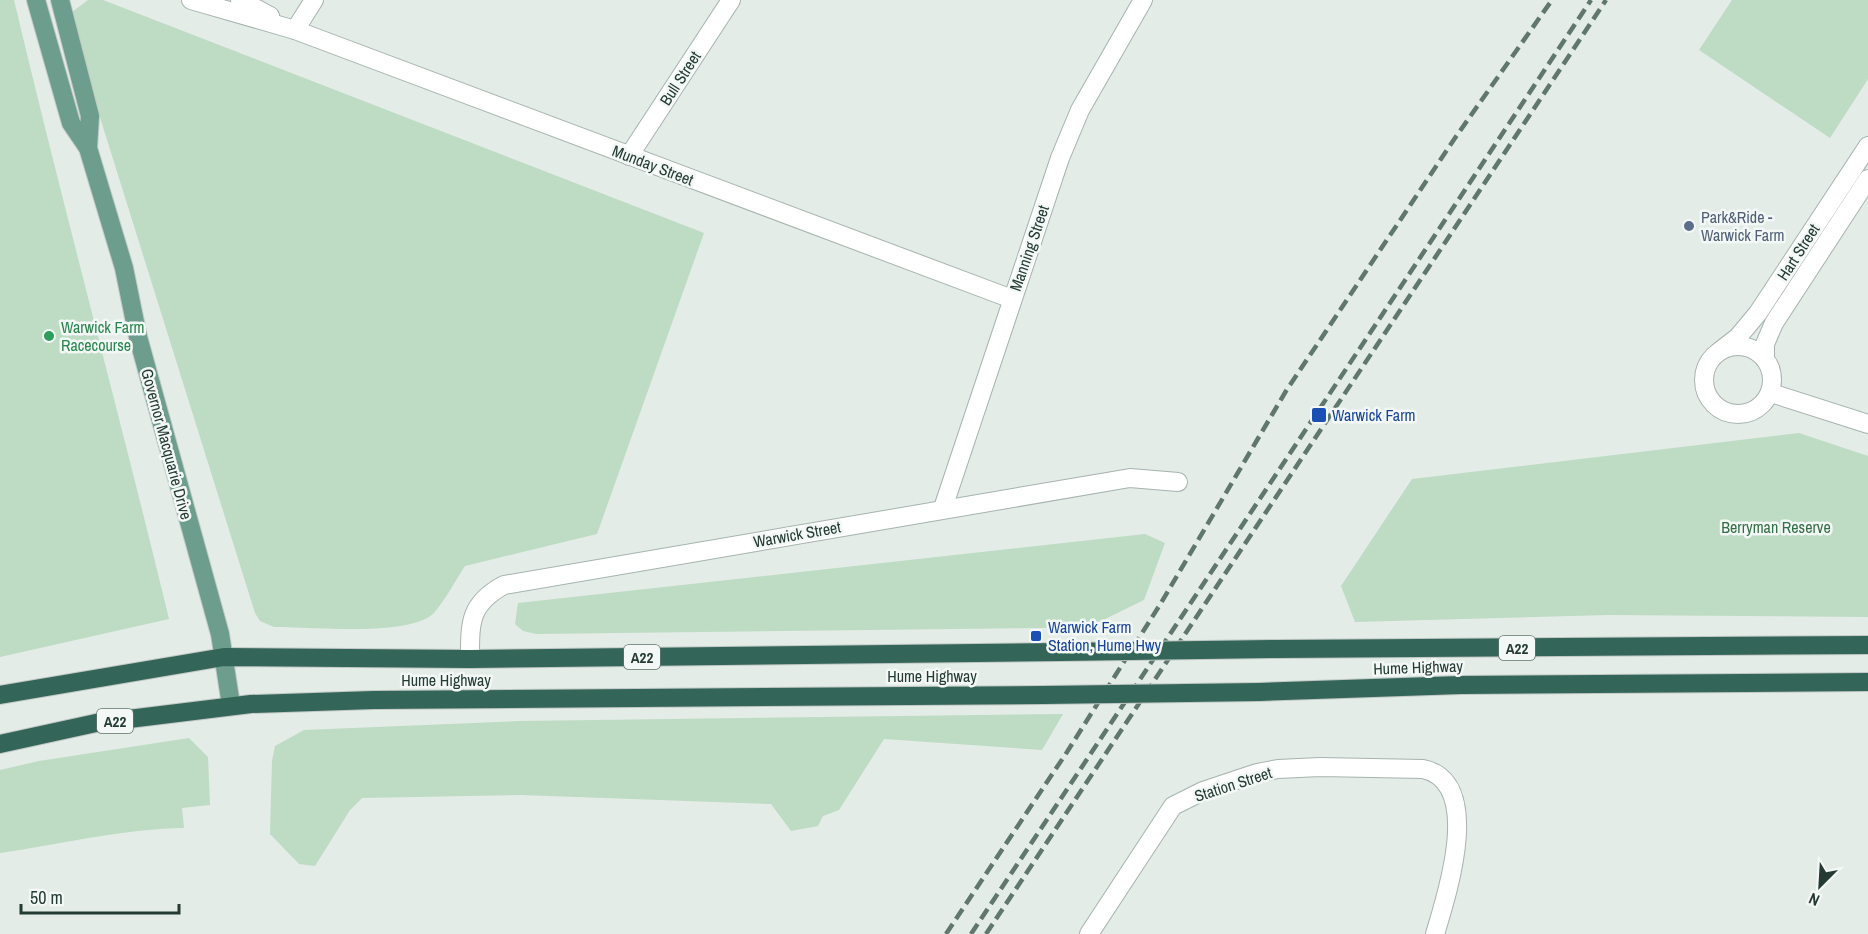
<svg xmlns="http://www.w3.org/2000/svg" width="1868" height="934" font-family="'Archivo Narrow',sans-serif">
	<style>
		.green { fill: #bedbc4 }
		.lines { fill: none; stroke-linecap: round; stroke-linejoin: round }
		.minor-casing { stroke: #a6b3ae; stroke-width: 20 }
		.major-casing { stroke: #c2c8c6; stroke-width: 20 }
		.highway-casing { stroke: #c2c8c6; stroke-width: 20 }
		.minor { stroke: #fff; stroke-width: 18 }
		.major { stroke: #6c9d8d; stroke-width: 18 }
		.highway { stroke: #336558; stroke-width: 18 }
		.rail { stroke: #5f776f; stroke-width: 4.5; stroke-dasharray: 12 6; stroke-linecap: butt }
		.highway-bridge-casing { stroke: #c2c8c6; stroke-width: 20; stroke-linecap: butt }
		.highway-bridge { stroke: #336558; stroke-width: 18 }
		.service-dot { fill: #5c6f8a; stroke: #f3f8f6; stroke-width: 2 }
		.leisure-dot { fill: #2e9e5b; stroke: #f3f8f6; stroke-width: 2 }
		.transit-dot { fill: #1a4fb4; stroke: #f3f8f6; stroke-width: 2 }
		.labels { text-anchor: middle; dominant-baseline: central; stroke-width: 5; stroke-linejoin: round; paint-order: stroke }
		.shield { fill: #f3f8f6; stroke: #62746e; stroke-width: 1.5 }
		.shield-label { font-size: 15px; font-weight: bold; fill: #243b34 }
		.street-label { font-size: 16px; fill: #243b34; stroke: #f3f8f6 }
		.service-label { font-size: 16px; fill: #4e5e75; stroke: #f3f8f6; text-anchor: start }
		.leisure-label { font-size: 16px; fill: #27864d; stroke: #f3f8f6; text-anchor: start }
		.transit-label { font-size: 16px; fill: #164399; stroke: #f3f8f6; text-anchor: start }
		.park-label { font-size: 16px; fill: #326f46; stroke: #f3f8f6 }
	</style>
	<rect width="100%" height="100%" fill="#e3ece7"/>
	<g class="green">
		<path d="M0,0h14c49,207 105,412 155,619l-169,38z"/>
		<path d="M88,0h15l601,233 -107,301 -132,32c-10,15 -19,33 -31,47 -23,24 -125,14 -160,14l-14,-6 -5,-8 -187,-598z"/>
		<path d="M1732,0h136v79l-38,59 -131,-88z"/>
		<path d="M1799,433l69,23v161l-259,-2 -254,7 -14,-36 71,-107z"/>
		<path d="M1145,534l20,9 -21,57 -49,24 -53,4 -506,6 -13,-3 -8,-7 3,-21z"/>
		<path d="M1063,714l-21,36 -158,-11 -45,71 -16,6 -5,10 -27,5 -20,-27 -250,-9 -159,3 -12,12 -35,56 -16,-2 -29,-30 2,-73 3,-15 29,-16 215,-9z"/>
		<path d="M189,738l19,19 2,48 -28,3 2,20c-62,1 -123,16 -184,25v-83l39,-9z"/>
	</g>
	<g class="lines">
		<defs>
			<g id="minor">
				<path d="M191,0l104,30 717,269"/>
				<path d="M240,0l30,16"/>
				<path d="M295,30l19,-30"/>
				<path d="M629,156l102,-156"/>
				<circle cx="1738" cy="380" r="34"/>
				<path d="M1720,351l18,-14 20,-24 110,-167"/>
				<path d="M1765,359v-15l9,-21 94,-144"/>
				<path d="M1771,393l97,31"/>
				<path d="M943,508l117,-350 20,-48 63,-110"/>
				<path d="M470,659c0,-36 -1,-55 34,-74l626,-107 48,4"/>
				<path d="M1089,934l84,-128 30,-15 54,-18 21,-4 42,-2 103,2c61,13 24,125 12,165"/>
			</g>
			<g id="major">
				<path d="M36,0l35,123 17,25 36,120 14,69 82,297 11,71"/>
				<path d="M60,0l30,116 -2,32"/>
			</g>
			<g id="highway">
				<path d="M1277,649l591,-4"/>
				<path d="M1259,692l202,-7 407,-3"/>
				<path d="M0,695l224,-38 246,2 590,-7"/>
				<path d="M0,744l96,-21 155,-19 123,-4 669,-5"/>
			</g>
		</defs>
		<use href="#minor" class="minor-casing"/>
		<use href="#major" class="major-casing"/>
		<use href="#highway" class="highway-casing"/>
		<use href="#minor" class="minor"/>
		<use href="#major" class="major"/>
		<use href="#highway" class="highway"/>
		<g class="rail">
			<path d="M946,934l121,-182 94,-149 125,-212 169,-253 97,-138"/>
			<path d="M971,934l620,-934"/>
			<path d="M986,934l620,-934"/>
		</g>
		<defs>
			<g id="highway-bridge">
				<path d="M1060,652l217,-3"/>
				<path d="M1043,695l216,-3"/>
			</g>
		</defs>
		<use href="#highway-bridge" class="highway-bridge-casing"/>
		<use href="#highway-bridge" class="highway-bridge"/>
	</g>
	<circle class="service-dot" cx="1689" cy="226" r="6"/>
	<circle class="leisure-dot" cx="49" cy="336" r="6"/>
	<g class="transit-dot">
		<rect x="1311" y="407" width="16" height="16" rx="3"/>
		<rect x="1030" y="630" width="12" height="12" rx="3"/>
	</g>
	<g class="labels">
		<g class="shield">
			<rect x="1499" y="636" width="36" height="24" rx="4.5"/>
			<rect x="624" y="645" width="36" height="24" rx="4.5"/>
			<rect x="97" y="709" width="36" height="24" rx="4.5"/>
		</g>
		<g class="shield-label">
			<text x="1517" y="648">A22</text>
			<text x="642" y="657">A22</text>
			<text x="115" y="721">A22</text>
		</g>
		<g class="street-label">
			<text transform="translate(680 78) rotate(-57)">Bull Street</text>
			<text transform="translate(653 165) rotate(21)">Munday Street</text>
			<text transform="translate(1029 248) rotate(-71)">Manning Street</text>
			<text transform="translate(1798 252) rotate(-57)">Hart Street</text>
			<text transform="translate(167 444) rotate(75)">Governor Macquarie Drive</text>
			<text transform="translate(797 534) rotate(-10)">Warwick Street</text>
			<text transform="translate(1418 667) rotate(-2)">Hume Highway</text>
			<text x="932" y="676">Hume Highway</text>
			<text x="446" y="680">Hume Highway</text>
			<text transform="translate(1233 784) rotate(-18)">Station Street</text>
		</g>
		<g class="service-label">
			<text x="1701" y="217">Park&amp;Ride -<tspan x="1701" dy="18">Warwick Farm</tspan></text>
		</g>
		<g class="leisure-label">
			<text x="61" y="327">Warwick Farm<tspan x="61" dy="18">Racecourse</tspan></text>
		</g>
		<g class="transit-label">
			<text x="1332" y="415">Warwick Farm</text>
			<text x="1048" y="627">Warwick Farm<tspan x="1048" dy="18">Station, Hume Hwy</tspan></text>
		</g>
		<g class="park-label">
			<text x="1776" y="527">Berryman Reserve</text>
		</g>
	</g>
	<g transform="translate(1820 886) rotate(204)" stroke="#f3f8f6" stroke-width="4.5" paint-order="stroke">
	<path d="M0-4.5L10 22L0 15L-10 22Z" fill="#243b34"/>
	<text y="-9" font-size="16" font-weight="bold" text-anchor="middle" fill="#243b34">N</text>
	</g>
	<path d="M21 904v9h158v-9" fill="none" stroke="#243b34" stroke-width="3"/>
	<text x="30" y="904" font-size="18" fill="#243b34" stroke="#f3f8f6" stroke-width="4.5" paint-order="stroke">50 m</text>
</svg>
